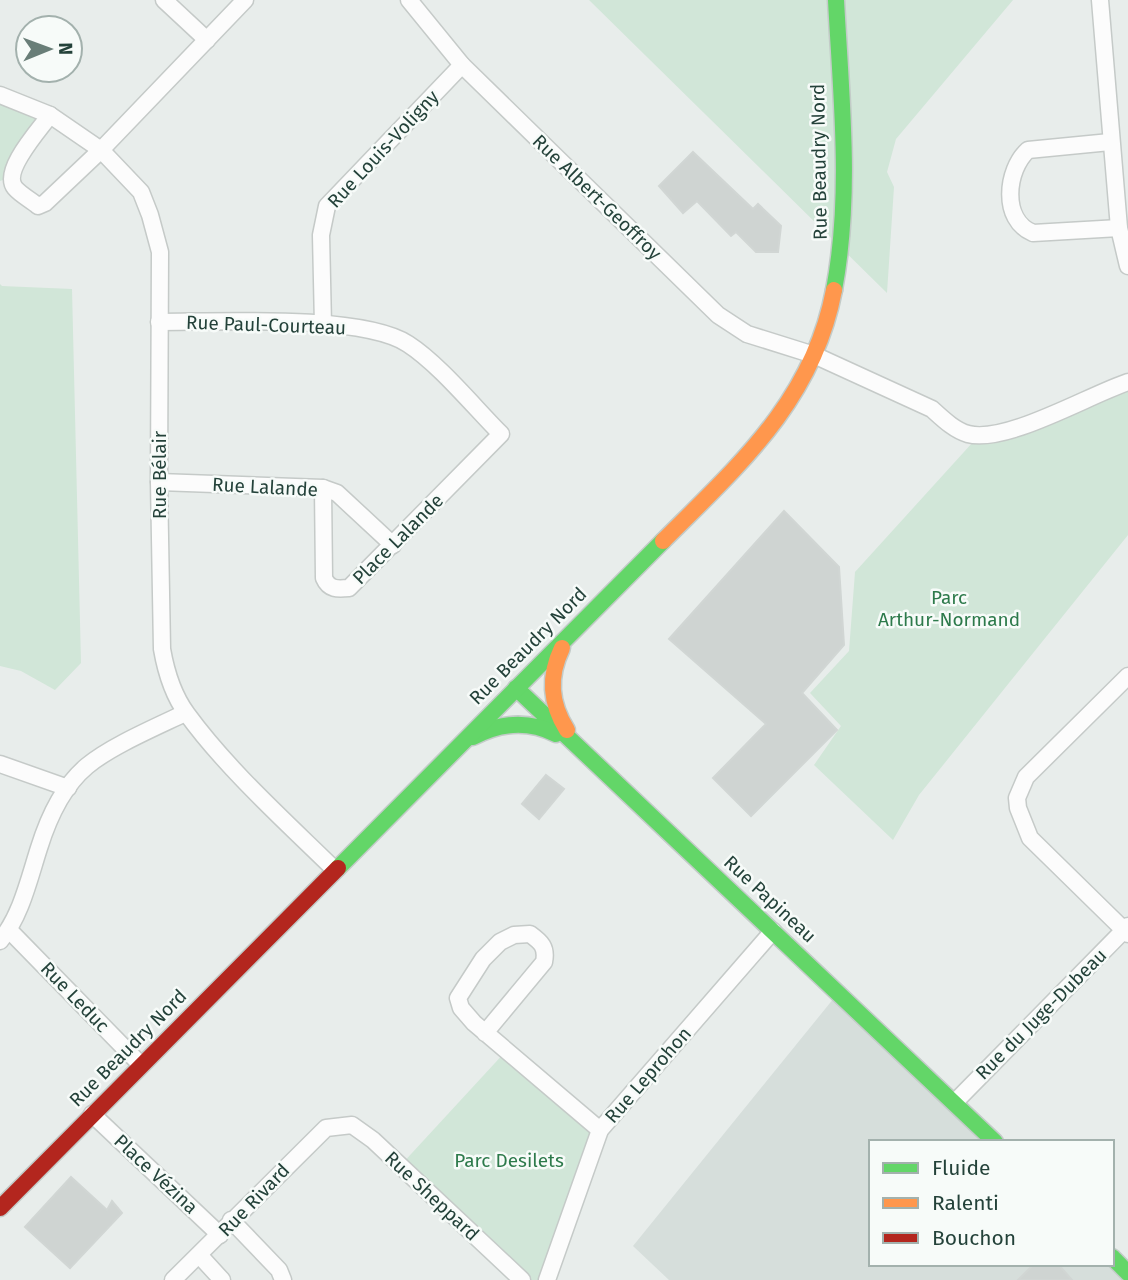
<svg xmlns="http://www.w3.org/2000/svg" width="1128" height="1280" font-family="'Fira Sans',sans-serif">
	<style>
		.built { fill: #d6dedb }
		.green { fill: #d1e6d8 }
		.building { fill: #cfd4d2; stroke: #d1d6d4; stroke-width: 2 }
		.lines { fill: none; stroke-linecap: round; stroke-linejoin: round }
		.street-casing { stroke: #c5cac8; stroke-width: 19 }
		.fast-casing { stroke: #c3cbc8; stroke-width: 19 }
		.slow-casing { stroke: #c3cbc8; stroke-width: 19 }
		.jam-casing { stroke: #c3cbc8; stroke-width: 19 }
		.street { stroke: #fcfcfc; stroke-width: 16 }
		.fast { stroke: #63d668; stroke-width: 16 }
		.slow { stroke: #ff974d; stroke-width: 16 }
		.jam { stroke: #b3261e; stroke-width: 16 }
		.labels { text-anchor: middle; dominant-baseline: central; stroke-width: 5; stroke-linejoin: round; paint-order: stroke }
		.street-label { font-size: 19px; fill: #24423a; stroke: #f7fbf9 }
		.park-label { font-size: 19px; fill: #2d7a4b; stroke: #f7fbf9 }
	</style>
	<rect width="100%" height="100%" fill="#e8edeb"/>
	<path class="built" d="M834,998l147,144h-110v122h235l16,16h-453l-36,-34z"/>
	<g class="green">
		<path d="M589,0h424l-117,139 -9,33 7,15 -7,106z"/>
		<path d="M0,95l50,20 -39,62 -11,4z"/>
		<path d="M0,284l2,2 70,3 9,374 -26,27 -34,-19 -21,-5z"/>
		<path d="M1128,382v153l-209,260 -26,45 -79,-75 27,-39 -31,-33 39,-42 6,-79 118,-130z"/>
		<path d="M506,1051l94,79 -53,150h-25l-122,-114z"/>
	</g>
	<g class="building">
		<path d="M693,152l60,57 5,-5 23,22 -3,26h-22l-20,-20 -5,4 -34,-35 -14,12 -24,-27z"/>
		<path d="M784,511l55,56 5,78 -42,48 35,37 -86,86 -38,-38 53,-54 -97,-85z"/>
		<path d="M546,775l18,14 -25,30 -17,-15z"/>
		<path d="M71,1177l36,33 5,-9 10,12 -52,55 -45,-41z"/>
		<path d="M1034,1264h24l14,16h-54z"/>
	</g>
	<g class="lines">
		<defs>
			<g id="street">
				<path d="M164,0l43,40"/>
				<path d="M409,0l53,65 256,250 29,19 67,21 118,54c10,9 22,21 36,25 38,10 121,-39 160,-52"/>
				<path d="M1100,0l19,228 9,38"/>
				<path d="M0,95l50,20 51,35 40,42 9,23 10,37 -1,230 3,167c4,23 11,46 25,65 40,55 99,108 148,156"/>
				<path d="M50,115c-10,14 -49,56 -35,73 6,7 16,12 23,18l7,-3 56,-53 144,-150"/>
				<path d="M1110,142l-82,8c-22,20 -27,70 5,83l86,-5"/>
				<path d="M159,322c58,0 203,-8 249,22 31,20 66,63 93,90l-152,154c-11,1 -20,2 -25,-10l-1,-90"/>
				<path d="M323,325l-2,-90 6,-29 135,-141"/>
				<path d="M159,482l164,6 14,5 56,52"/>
				<path d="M1128,676l-102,101 -9,21 1,10 12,30 98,96"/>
				<path d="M0,764l68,24"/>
				<path d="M9,930l132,135"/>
				<path d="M0,941c21,-25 29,-62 39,-93 9,-29 24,-62 48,-82 24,-20 69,-39 98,-53"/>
				<path d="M485,1033l59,-71c3,-15 -3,-20 -14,-28l-16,1 -14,7 -17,17 -25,39 3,10 13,15 126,107"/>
				<path d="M955,1102l173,-176"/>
				<path d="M92,1114l128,121"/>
				<path d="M231,1220l48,50 4,10"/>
				<path d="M200,1256l22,24"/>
				<path d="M173,1280l153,-152 26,-3 21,15 149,140"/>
				<path d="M547,1280l53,-150 173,-199"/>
			</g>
			<g id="fast">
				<path d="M834,290c18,-96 7,-193 2,-290"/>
				<path d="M516,688l479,454"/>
				<path d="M473,737c28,-15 55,-17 83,-3"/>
				<path d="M338,868l325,-327"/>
				<path d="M1112,1257l16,16"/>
			</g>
			<g id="slow">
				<path d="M663,541c75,-75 150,-140 171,-251"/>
				<path d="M562,648c-14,29 -12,55 5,82"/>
			</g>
			<path id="jam" d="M0,1208l338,-340"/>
		</defs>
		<use href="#street" class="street-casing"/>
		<use href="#fast" class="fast-casing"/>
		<use href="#slow" class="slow-casing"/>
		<use href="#jam" class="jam-casing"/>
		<use href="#street" class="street"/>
		<use href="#fast" class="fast"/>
		<use href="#slow" class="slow"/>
		<use href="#jam" class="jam"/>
	</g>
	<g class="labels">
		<g class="street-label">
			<text transform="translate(383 149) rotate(-47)">Rue Louis-Voligny</text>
			<text transform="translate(819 162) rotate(-91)">Rue Beaudry Nord</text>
			<text transform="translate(597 197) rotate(44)">Rue Albert-Geoffroy</text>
			<text transform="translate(266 325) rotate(2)">Rue Paul-Courteau</text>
			<text transform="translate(159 475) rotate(-90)">Rue Bélair</text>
			<text transform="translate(265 487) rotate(3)">Rue Lalande</text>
			<text transform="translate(398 539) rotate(-45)">Place Lalande</text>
			<text transform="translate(528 646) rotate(-45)">Rue Beaudry Nord</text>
			<text transform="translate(770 899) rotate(43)">Rue Papineau</text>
			<text transform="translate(75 997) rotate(46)">Rue Leduc</text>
			<text transform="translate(1041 1014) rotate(-45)">Rue du Juge-Dubeau</text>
			<text transform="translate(128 1048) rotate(-45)">Rue Beaudry Nord</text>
			<text transform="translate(648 1075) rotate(-49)">Rue Leprohon</text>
			<text transform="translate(156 1174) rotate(43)">Place Vézina</text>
			<text transform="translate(432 1196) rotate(43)">Rue Sheppard</text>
			<text transform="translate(254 1200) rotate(-46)">Rue Rivard</text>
		</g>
		<g class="park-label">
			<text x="949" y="597">Parc<tspan x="949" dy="22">Arthur-Normand</tspan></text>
			<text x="509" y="1160">Parc Desilets</text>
		</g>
	</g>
	<rect x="869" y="1140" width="245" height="126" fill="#f7fbf9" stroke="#a3b1ad" stroke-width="2"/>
	<rect x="883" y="1163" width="35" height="10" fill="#63d668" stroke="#a3b1ad" stroke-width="2"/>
	<text x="932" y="1175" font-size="21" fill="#24423a">Fluide</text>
	<rect x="883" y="1198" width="35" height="10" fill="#ff974d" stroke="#a3b1ad" stroke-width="2"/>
	<text x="932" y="1210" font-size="21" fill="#24423a">Ralenti</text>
	<rect x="883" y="1233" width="35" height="10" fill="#b3261e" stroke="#a3b1ad" stroke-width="2"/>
	<text x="932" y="1245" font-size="21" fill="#24423a">Bouchon</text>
	<g transform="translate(49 49) rotate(89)"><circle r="33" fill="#f7fbf9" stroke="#a3b1ad" stroke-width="2"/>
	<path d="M0-5L12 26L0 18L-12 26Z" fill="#697e78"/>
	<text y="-10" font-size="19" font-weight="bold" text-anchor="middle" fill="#24423a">N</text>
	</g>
</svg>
